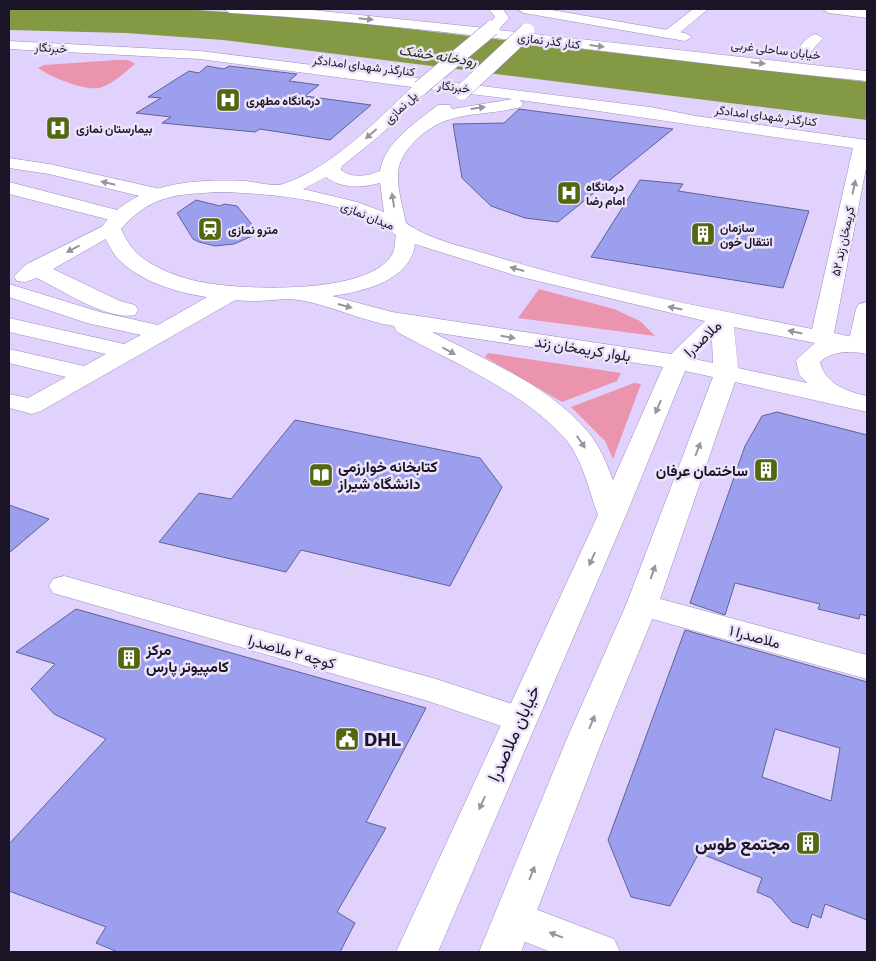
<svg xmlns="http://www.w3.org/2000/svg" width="876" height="961" font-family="Commissioner,Vazirmatn,sans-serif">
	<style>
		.green { fill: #ea94ad }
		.water { fill: #839944 }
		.building { fill: #9c9fee; stroke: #606293; fill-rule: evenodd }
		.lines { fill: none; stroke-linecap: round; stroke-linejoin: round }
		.minor-casing { stroke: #9c89bc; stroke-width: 1 }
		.major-casing { stroke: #9c89bc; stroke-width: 1 }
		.minor { fill: #fff; fill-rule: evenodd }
		.major { fill: #fff; fill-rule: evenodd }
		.major-bridge-casing { stroke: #9c89bc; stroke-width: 16; stroke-linecap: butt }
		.major-bridge { stroke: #fff; stroke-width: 15 }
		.oneway { fill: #98959d }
		.labels { text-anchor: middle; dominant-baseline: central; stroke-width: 5; stroke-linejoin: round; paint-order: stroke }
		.far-street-label { font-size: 12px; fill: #1b1326; stroke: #ebe3f9 }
		.far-poi-label { font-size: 12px; font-weight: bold; fill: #1b1326; stroke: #ebe3f9; text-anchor: start }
		.far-water-label { font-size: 14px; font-style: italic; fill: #262f0a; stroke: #ebe3f9 }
		.street-label { font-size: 15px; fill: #1b1326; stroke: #ebe3f9 }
		.poi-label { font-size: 15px; font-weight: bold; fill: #1b1326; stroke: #ebe3f9; text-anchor: start }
		.near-street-label { font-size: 18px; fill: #1b1326; stroke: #ebe3f9 }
		.near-poi-label { font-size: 18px; font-weight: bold; fill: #1b1326; stroke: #ebe3f9; text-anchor: start }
	</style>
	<rect width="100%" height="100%" fill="#e1d2fd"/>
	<g class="green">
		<path d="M117,60h11l7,4c-10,8 -21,19 -33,23 -13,6 -52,-10 -64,-19l6,-3z"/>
		<path d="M539,289l75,20 26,12 15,15 -137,-18z"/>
		<path d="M488,353l133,20 -4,8 -55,21 -77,-45z"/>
		<path d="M634,383l7,1 -28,75 -8,-18 -34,-34z"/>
	</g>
	<path class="water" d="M9,9h174l140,10 544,63v38l-644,-80 -97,-7 -117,-3z"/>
	<g class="building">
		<path d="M207,66l17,3 5,-3 68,8 -8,7 30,4 -14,11 66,9 -41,35 -70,-11 -5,3 -93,-9 9,-6 -35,-4 25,-15 -13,-1 41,-26 10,2z"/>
		<path d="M519,109l154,20 -115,93 -33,-4 -34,-12 -29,-28 -9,-54 51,-1z"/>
		<path d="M640,180l43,4 -5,7 131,20 -26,77 -192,-31z"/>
		<path d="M196,200l24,6 4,-2 13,2 22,27 -25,11 -19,2 -16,-4 -6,-3 -16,-26z"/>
		<path d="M777,412l90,23v181l-7,-2 -1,5 -41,-10 2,-5 -85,-21 -10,32 -35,-12 55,-157 17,-30z"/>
		<path d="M295,420l185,38 22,29 -52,99 -149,-36 -15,22 -127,-30 40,-49 32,6z"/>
		<path d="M9,505l40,14 -40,34z"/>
		<path d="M76,609l350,99 -60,114 20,6 -49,84 18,11 -15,29h-222l-22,-9 10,-16 -97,-36v-47l97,-105 -52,-25 -23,-25 24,-25 -39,-12z"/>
		<path d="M685,630l182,52v238l-42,-16 -4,14 -9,-4 -4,14 -16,-6 -21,-24 -14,-6 5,-14 -63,-25 -29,53 -39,-9 -23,-57zM775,729l65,19 -9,53 -69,-24z"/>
	</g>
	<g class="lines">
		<defs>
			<g id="minor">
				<path d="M693,9h15l-32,27h-10l-2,-3 2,-3z"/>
				<path d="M822,9l45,1v8l-38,-5z"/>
				<path d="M816,34l7,4 -16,18h-10l-2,-3c5,-7 12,-17 21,-19z"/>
				<path d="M9,158l40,6 107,24 7,2 3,4 -3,4 -7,2 -107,-26 -40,-6z"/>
				<path d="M9,182l116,30 3,4 -3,4 -7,2 -109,-28z"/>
				<path d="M111,222l7,2 3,4 -3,4 -65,37 67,32 15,4 3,5 -3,5c-26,6 -74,-25 -98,-37l-12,4 -8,-1 -3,-5 13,-12z"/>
				<path d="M9,284l91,28 58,13 65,-37 8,-2 8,2 3,5 -3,5 -198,113 -9,3 -23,-6v-14l19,4 38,-21 -57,-14v-14l75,17 22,-12 -97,-22v-14l115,26 17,-9 -54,-12 -78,-26z"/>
				<path d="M867,302v52l-15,-4 -4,-5 8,-36 3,-5z"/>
				<path d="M64,576l372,103 95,31 5,9 -5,9 -12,4 -91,-31 -375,-108 -4,-7 4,-7z"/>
				<path d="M642,594l225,61v24l-236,-66 -5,-8 5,-8z"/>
				<path d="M514,901l100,38 6,13h-69l-51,-20 -6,-13 6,-13z"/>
			</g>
			<g id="major">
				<path d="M223,9l89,1 173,18 10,-11 -6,-8h14l6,9 -11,12 369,41v10c-212,-20 -424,-55 -637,-68z"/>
				<path d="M517,9h29l139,24 7,4 -7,4 -161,-28z"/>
				<path d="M9,41l191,10 450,56 46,9 171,24v23l-33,170 33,7v14c-16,-3 -34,-4 -47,8 5,22 28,30 47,34v16l-132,-30 -77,223 -54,131 -83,216h-42l89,-216 58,-131 87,-228 -28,-6 -59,144 -188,437h-42l202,-437c-9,-24 -15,-54 -31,-74 -40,-48 -115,-79 -170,-109l-3,-6c-32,-5 -64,-21 -95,-26 -14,-2 -31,1 -46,1 -43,-1 -100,-9 -133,-40 -9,-9 -14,-21 -19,-33 32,-46 92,-49 144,-47 11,1 28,6 38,3 50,-17 92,-62 129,-97l-212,-28 -191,-10zM428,89l85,10 -61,10 -2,-4h-12c-21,17 -53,36 -58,66 -13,5 -27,8 -39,-1l1,-4 36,-29zM520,100c111,15 222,33 333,48l-41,181c-109,-22 -219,-42 -325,-75 -26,-8 -59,-15 -81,-31 -3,-16 -9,-33 -8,-50 1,-12 7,-21 15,-30 33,-35 66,-25 108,-36l2,-3zM326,177c16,12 35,11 54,6l4,29 -27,-10 -54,-13zM222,192c54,2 129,8 174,43 -1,5 -1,14 -3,18 -21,42 -147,37 -186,30 -20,-3 -40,-10 -57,-20 -15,-9 -22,-19 -29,-34 30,-35 58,-35 101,-37zM415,244l102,32 188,45 -34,33 -279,-42 -60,-16c31,-4 79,-16 83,-52zM734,327l81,16 -19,17 3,14 8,9 -69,-15zM432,332l231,35 -50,113c-6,-16 -13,-33 -24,-47 -40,-48 -104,-73 -157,-101zM712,340l1,23 -19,-4z"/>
			</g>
		</defs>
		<use href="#minor" class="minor-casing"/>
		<use href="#major" class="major-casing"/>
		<use href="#minor" class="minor"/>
		<use href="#major" class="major"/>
		<defs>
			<g id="major-bridge">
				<path d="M420,88l72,-60"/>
				<path d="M462,92l65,-61"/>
			</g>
		</defs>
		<use href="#major-bridge" class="major-bridge-casing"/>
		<use href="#major-bridge" class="major-bridge"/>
	</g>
	<defs><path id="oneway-solid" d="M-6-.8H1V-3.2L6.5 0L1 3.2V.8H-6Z" transform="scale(1.25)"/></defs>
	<g class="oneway">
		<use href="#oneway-solid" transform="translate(366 19) rotate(6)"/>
		<use href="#oneway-solid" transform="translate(597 46) rotate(7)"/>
		<use href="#oneway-solid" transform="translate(758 63) rotate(6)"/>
		<use href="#oneway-solid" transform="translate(478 108) rotate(-8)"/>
		<use href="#oneway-solid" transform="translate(371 134) rotate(139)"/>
		<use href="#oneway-solid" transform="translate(108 183) rotate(-167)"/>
		<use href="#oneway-solid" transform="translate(854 187) rotate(-78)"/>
		<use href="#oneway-solid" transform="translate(393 200) rotate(-99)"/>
		<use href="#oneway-solid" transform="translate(73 249) rotate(152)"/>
		<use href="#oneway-solid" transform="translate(517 269) rotate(-165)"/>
		<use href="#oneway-solid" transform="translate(345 306) rotate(15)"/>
		<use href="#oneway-solid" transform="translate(675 308) rotate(-169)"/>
		<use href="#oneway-solid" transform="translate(795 332) rotate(-168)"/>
		<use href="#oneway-solid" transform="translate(508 337) rotate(9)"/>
		<use href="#oneway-solid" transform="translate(449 351) rotate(29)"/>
		<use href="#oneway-solid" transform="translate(658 407) rotate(113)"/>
		<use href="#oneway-solid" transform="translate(581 442) rotate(56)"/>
		<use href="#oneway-solid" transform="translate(698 449) rotate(-69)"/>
		<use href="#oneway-solid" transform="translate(592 559) rotate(114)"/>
		<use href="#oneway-solid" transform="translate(653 572) rotate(-71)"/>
		<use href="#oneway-solid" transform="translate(592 722) rotate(-67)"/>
		<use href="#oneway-solid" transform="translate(482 803) rotate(114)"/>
		<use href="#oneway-solid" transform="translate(532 873) rotate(-68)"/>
		<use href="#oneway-solid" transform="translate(556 935) rotate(-159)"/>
	</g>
	<defs>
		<symbol id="hospital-square" viewBox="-11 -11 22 22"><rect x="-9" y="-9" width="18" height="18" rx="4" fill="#536610" stroke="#ebe3f9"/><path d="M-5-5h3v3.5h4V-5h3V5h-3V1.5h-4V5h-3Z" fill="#fff"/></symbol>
		<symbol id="station-square" viewBox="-11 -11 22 22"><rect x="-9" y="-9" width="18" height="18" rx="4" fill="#536610" stroke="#ebe3f9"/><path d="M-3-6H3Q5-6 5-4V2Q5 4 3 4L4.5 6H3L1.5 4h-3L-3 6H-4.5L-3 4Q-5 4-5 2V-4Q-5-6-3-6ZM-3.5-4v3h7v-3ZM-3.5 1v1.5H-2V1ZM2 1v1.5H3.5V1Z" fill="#fff"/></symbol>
		<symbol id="building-square" viewBox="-11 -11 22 22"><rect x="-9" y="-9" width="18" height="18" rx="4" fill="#536610" stroke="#ebe3f9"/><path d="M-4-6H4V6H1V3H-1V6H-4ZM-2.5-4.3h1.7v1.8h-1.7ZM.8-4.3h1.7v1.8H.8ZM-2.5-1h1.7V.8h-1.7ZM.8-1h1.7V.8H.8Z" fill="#fff"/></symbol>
		<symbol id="library-square" viewBox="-11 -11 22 22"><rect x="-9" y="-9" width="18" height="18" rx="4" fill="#536610" stroke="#ebe3f9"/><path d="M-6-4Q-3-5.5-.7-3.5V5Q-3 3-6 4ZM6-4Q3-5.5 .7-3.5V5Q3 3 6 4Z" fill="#fff"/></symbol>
		<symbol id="civic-square" viewBox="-11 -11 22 22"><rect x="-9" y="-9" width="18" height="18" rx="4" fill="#536610" stroke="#ebe3f9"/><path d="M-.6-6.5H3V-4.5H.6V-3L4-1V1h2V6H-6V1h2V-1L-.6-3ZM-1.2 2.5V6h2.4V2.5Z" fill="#fff"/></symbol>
	</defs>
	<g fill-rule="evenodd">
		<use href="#hospital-square" x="214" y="86" width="28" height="28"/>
		<use href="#hospital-square" x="44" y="114" width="28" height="28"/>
		<use href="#hospital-square" x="555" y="179" width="28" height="28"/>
		<use href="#station-square" x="196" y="215" width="28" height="28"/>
		<use href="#building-square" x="689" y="220" width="28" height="28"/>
		<use href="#building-square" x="752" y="456" width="28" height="28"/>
		<use href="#library-square" x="307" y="461" width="28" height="28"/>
		<use href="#building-square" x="115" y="644" width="28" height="28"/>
		<use href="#civic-square" x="333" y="725" width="28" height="28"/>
		<use href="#building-square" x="794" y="829" width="28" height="28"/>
	</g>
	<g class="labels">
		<g class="far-street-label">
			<text transform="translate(549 40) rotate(7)">کنار گذر نمازی</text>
			<text transform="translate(51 47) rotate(3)">خبرنگار</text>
			<text transform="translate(776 49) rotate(7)">خیابان ساحلی غربی</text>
			<text transform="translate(364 65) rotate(7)">کنارگذر شهدای امدادگر</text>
			<text transform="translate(454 86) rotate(7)">خبرنگار</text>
			<text transform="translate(400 107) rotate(-44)">پل نمازی</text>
			<text transform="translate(766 115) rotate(7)">کنارگذر شهدای امدادگر</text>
			<text transform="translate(368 215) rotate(22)">میدان نمازی</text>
			<text transform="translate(842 241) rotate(-78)">کریمخان زند ۵۲</text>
		</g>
		<g class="far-poi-label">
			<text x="246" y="100">درمانگاه مطهری</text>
			<text x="76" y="128">بیمارستان نمازی</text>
			<text x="586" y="186">درمانگاه<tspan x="586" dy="14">امام رضا</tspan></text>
			<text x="720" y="227">سازمان<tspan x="720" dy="14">انتقال خون</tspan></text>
			<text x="228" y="229">مترو نمازی</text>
		</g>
		<g class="far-water-label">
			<text transform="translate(438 55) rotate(9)">رودخانه خشک</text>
		</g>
		<g class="street-label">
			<text transform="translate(702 338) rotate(-44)">ملاصدرا</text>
			<text transform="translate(583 348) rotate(9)">بلوار کریمخان زند</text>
			<text transform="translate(755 636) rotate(15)">۱ ملاصدرا</text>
			<text transform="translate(292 651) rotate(16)">کوچه ۲ ملاصدرا</text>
		</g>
		<g class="poi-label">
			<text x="338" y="466">کتابخانه خوارزمی<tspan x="338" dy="17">دانشگاه شیراز</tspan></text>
			<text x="748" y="470" text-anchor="end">ساختمان عرفان</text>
			<text x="146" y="649">مرکز<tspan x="146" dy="17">کامپیوتر پارس</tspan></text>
		</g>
		<g class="near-street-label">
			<text transform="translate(513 733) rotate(-66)">خیابان ملاصدرا</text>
		</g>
		<g class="near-poi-label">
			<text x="364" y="739">DHL</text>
			<text x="790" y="843" text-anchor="end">مجتمع طوس</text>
		</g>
	</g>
	<rect width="876" height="961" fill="none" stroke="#1b1326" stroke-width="20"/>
</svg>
